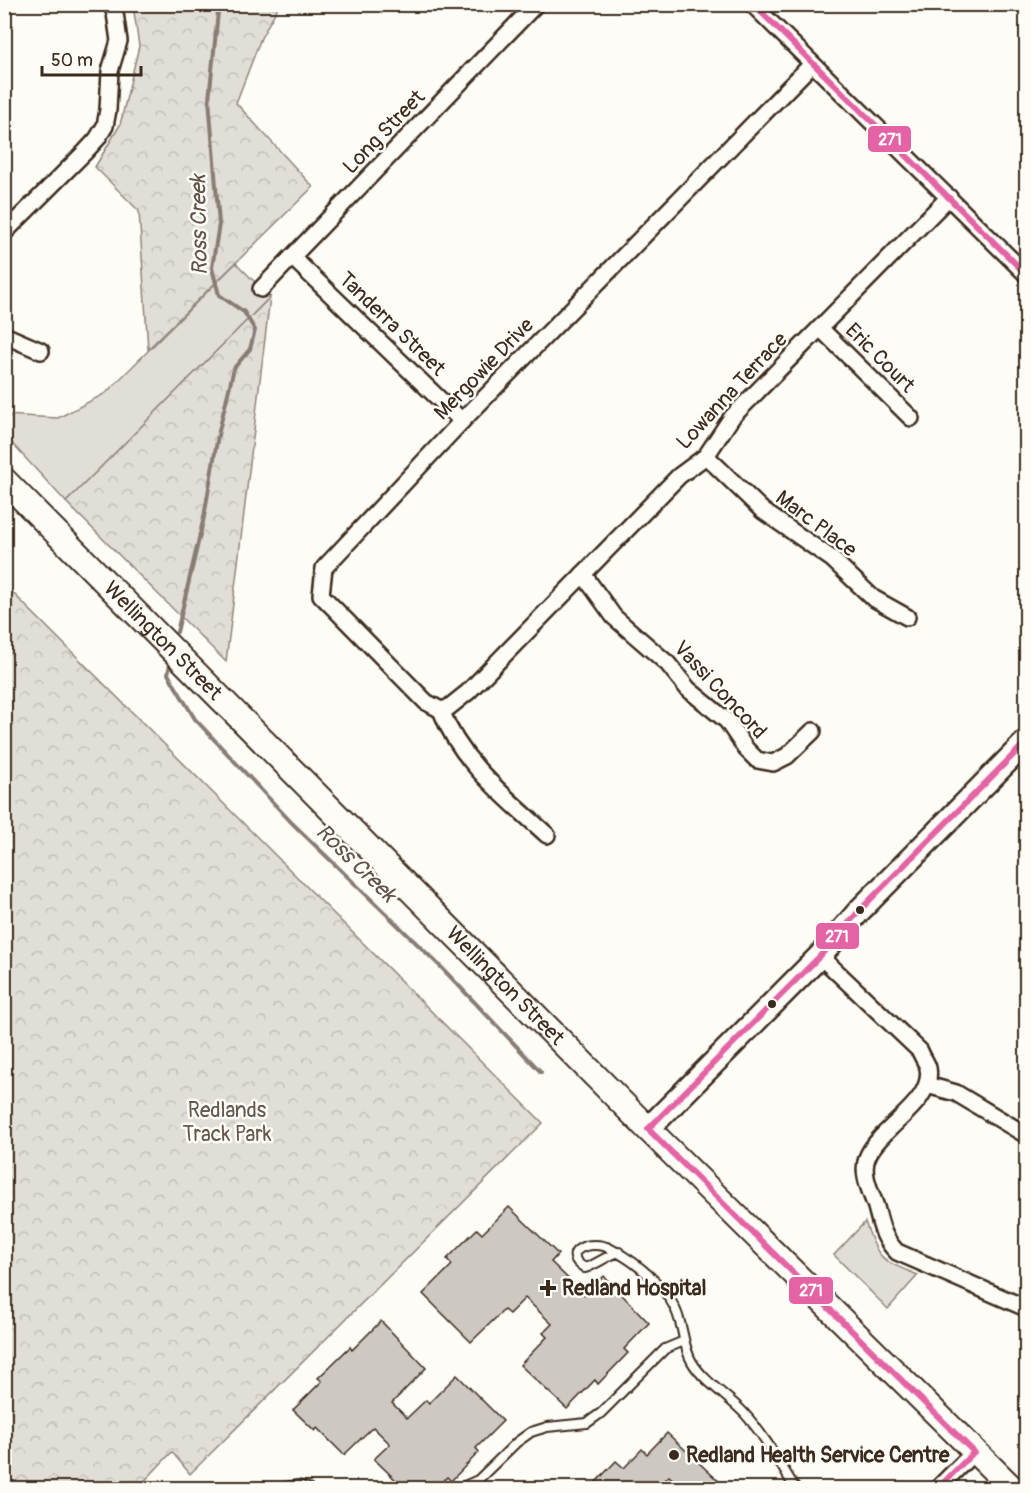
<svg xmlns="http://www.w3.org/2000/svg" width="1031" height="1493" font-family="Pangolin,sans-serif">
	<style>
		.forest { fill: url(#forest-crowns); stroke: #8e847a; stroke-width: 1.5 }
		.green { fill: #e1ded7; stroke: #8e847a; stroke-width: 1.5 }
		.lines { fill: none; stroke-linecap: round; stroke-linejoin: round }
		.stream { stroke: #887d74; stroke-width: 4 }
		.building { fill: #cdc8c2; stroke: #3b2a1e; stroke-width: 1.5 }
		.lane-casing { stroke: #3b2a1e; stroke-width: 12 }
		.street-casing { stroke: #3b2a1e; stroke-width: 20 }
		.secondary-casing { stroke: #3b2a1e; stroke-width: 27 }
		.primary-casing { stroke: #3b2a1e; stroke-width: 28 }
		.lane { stroke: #fdfcf7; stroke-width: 8 }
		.street { stroke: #fdfcf7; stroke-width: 15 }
		.secondary { stroke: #fdfcf7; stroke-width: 22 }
		.primary { stroke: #fdfcf7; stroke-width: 24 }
		.bus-1-casing { stroke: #fdfcf7; stroke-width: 10 }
		.bus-1 { stroke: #e463a4; stroke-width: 6 }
		.bus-dot { fill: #3b2a1e; stroke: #fdfcf7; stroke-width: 2 }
		.labels { text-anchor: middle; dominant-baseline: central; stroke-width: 5; stroke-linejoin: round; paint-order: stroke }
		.street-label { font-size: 21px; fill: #3b2a1e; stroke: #fdfcf7 }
		.park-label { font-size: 21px; fill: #64574c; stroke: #fdfcf7 }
		.poi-label { font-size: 21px; font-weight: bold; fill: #3b2a1e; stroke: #fdfcf7; text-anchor: start }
		.water-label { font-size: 22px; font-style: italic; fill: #615349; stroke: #fdfcf7 }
		.line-badge { stroke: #fdfcf7; stroke-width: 2 }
		.badge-label { font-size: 16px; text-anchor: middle; font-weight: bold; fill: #fff }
	</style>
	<defs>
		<pattern id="forest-crowns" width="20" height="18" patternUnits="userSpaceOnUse" patternTransform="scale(1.5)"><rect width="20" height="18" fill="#e1ded7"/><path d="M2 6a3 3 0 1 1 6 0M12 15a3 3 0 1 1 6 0" fill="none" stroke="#c2bfb8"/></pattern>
	</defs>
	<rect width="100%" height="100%" fill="#fdfcf7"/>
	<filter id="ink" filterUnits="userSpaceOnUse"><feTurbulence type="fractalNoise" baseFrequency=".0167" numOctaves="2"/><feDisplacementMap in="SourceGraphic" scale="12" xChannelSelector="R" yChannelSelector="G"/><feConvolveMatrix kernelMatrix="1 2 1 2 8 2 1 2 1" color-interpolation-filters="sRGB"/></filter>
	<g filter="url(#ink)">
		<g class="forest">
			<path d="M130,5h149l-18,33 -25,65 77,84 -165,162 -9,-138 -44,-44 25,-42 19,-79 -5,-34z"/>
			<path d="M270,297l-44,365 -160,-160z"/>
			<path d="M5,585l538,538 -353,351 -18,-22 -34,36h-133z"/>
		</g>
		<g class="green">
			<path d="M236,263l34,34 -204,205 -61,-66 -1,-21 54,3 48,-25z"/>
			<path d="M865,1222c14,38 15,38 53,53l-30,34 -54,-54z"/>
		</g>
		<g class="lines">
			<g class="stream">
				<path d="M177,632l27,-115 14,-82 16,-67 16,-19 5,-19 -11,-18 -25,-17 -7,-27 7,-44 -10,-125 9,-87 -2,-8"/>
				<path d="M170,664l-2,10 27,45 97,104 149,144 100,105"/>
			</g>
		</g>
		<g class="building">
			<path d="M509,1207l49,47 -7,8 34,33 19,-19 45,47 -25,26 4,4 -30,31 -3,-4 -28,29 -47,-44 27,-28 -4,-4 9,-9 -27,-26 -16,16 -5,-4 -33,32 -48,-48 29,-29 -5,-6 30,-30 5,5z"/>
			<path d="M381,1321l45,47 -34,35 15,15 19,-18 3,3 28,-28 46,46 -27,27 3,4 -28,29 -4,-4 -11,11h-32l-30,-29 16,-15 -17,-17 -29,28 -27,-27 -2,3 -22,-21 29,-29 -4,-3 32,-31 2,3z"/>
			<path d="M667,1433l59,55h-43l-14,-12 -12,12h-54l-7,-6 20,-21 8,7 18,-19 5,5z"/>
		</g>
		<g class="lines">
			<defs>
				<g id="lane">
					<path d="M619,1252c-13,4 -22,12 -34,16 -27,-16 5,-30 26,-19 26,13 60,41 68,70 5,14 5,30 13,43 12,20 36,34 52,51 21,23 35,49 51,75"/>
					<path d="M279,1488l19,-3 10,3"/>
					<path d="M460,1488l18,-8 39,-38 14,-10 16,-5 40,-4 14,-10 64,-64 19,-8"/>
				</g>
				<g id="street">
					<path d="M752,4l274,270"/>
					<path d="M4,233l81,-81 12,-13 8,-13 3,-16 2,-39 9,-30 -4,-28 -4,-9"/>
					<path d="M292,257l170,164"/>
					<path d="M261,289l275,-285"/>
					<path d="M820,328l91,90"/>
					<path d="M4,335l37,16"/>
					<path d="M706,456l57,55 69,48 41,39 34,19"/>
					<path d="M583,574l31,43 54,47 20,25 39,32 19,28 11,11 16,3 14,-7 26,-25"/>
					<path d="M441,710l-15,-8 -105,-107 3,-27 138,-147 350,-357"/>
					<path d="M441,710l7,-2 20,-16 211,-216 27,-20 26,-39 217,-220"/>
					<path d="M441,710c19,52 67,89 106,125"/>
					<path d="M820,956l100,95c2,6 7,12 8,17 7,35 -50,60 -61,90 -6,16 4,34 9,49 5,19 7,31 21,45l129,56"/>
					<path d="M927,1085l29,8 70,42"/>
					<path d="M938,1488l36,-36"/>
				</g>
				<path id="secondary" d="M648,1129l172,-173 40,-46 166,-168"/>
				<g id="primary">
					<path id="s1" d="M4,480l644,649 364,359"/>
				</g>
			</defs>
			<use href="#lane" class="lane-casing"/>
			<use href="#street" class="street-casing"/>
			<use href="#secondary" class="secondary-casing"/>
			<use href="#primary" class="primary-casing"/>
			<use href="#lane" class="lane"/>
			<use href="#street" class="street"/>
			<use href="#secondary" class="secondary"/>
			<use href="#primary" class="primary"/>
			<defs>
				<g id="bus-1">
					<path d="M753,4l273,270"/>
					<path d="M648,1129l172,-173 40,-46 166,-168"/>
					<path d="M648,1129l326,323"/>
					<path d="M938,1488l36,-36"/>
				</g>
			</defs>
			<use href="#bus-1" class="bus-1-casing"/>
			<use href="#bus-1" class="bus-1"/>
		</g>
	</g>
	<g class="bus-dot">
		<circle cx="860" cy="910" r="5"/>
		<circle cx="772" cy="1004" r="5"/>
		<path d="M545 1279h6v6h6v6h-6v6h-6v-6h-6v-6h6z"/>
		<circle cx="674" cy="1455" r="6"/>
	</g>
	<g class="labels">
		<g class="street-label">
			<text transform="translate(384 132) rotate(-46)">Long Street</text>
			<text transform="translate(392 324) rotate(44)">Tanderra Street</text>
			<text transform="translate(880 358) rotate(45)">Eric Court</text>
			<text transform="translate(484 369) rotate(-46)">Mergowie Drive</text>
			<text transform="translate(732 391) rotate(-47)">Lowanna Terrace</text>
			<text transform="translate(816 524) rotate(37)">Marc Place</text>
			<text stroke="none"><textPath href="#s1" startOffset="226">Wellington Street</textPath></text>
			<text transform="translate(720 690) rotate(47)">Vassi Concord</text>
			<text stroke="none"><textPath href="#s1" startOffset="712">Wellington Street</textPath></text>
		</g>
		<g class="park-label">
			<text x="227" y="1110">Redlands<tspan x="227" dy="24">Track Park</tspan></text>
		</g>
		<g class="poi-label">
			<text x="562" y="1288">Redland Hospital</text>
			<text x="686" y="1455">Redland Health Service Centre</text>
		</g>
		<g class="water-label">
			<text transform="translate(199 225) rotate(-91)">Ross Creek</text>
			<text transform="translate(356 863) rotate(44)">Ross Creek</text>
		</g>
	</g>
	<g class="line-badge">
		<rect x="867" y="125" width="45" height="28" rx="6" fill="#e463a4"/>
		<rect x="815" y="922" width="45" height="28" rx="6" fill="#e463a4"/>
		<rect x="788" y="1276" width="46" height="29" rx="6" fill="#e463a4"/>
	</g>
	<g class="badge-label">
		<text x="890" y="145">271</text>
		<text x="837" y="942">271</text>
		<text x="811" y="1296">271</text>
	</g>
	<rect width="1031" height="1493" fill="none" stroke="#fdfcf7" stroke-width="24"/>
	<rect x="12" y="12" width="1007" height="1469" fill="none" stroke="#3b2a1e" stroke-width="2" filter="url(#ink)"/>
	<path d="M42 66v9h99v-9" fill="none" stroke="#3b2a1e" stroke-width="3"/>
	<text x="51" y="66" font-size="18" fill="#3b2a1e" stroke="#fdfcf7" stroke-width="4.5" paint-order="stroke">50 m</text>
</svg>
